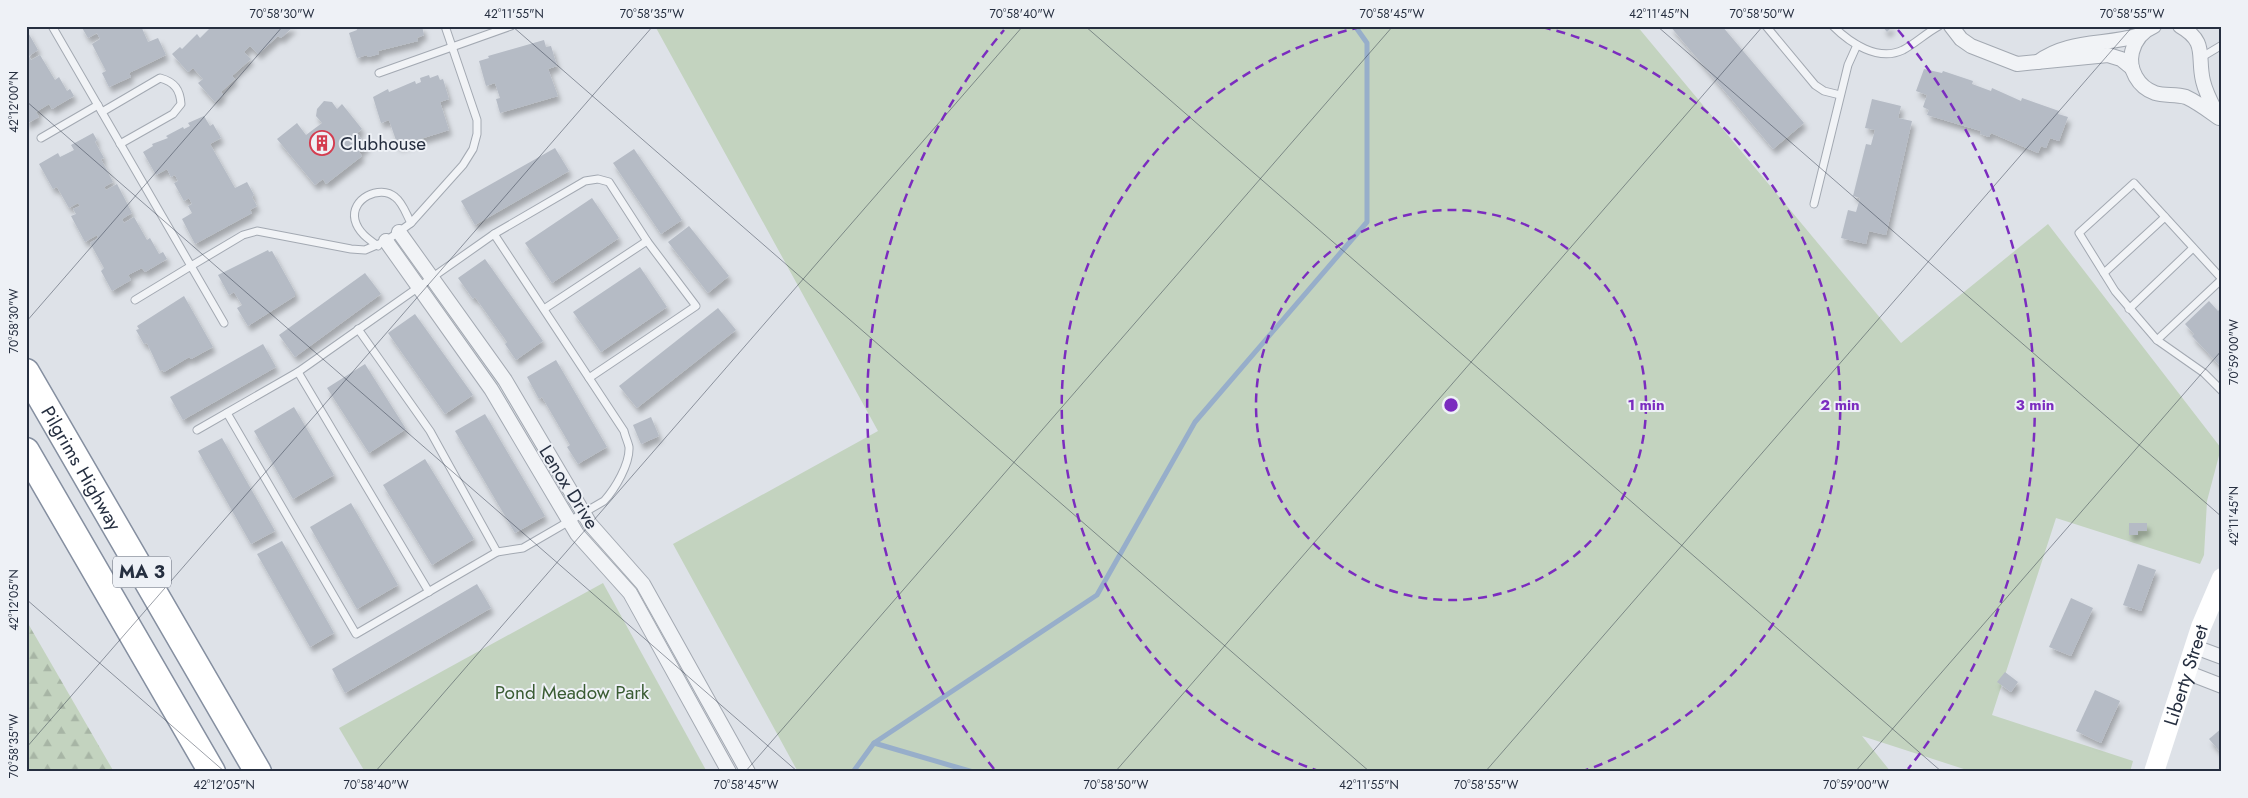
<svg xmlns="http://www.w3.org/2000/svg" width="2248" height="798" font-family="Jost,sans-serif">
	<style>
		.forest { fill: url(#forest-firs) }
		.park { fill: #c3d3bf }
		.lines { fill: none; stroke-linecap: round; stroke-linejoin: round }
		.stream { stroke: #97aeca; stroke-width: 5 }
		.building { fill: #b5bbc5; filter: url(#shadow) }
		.lane-casing { stroke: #a3a9b2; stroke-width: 9 }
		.street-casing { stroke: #a3a9b2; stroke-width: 16 }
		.highway-casing { stroke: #858fa0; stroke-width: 29 }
		.lane { stroke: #f1f3f6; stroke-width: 7 }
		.street { stroke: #f1f3f6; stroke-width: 14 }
		.secondary { stroke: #fff; stroke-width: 20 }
		.highway { stroke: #fff; stroke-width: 26 }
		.ticks { fill: none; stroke: #262f40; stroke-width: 1; stroke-opacity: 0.45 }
		.ring { fill: none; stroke: #7b2cbf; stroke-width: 2.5; stroke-dasharray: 9 6 }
		.labels { text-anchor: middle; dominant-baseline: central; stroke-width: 4; stroke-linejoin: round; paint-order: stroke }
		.shield { fill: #eef1f6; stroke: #626977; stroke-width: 1 }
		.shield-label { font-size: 18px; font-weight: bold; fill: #262f40 }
		.poi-label { font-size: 19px; fill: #262f40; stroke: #eef1f6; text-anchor: start }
		.street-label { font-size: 19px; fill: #262f40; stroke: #eef1f6 }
		.park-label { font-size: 19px; fill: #3a5c33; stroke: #eef1f6 }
		.centre { fill: #7b2cbf; stroke: #eef1f6; stroke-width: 2.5 }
		.ring-label { font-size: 15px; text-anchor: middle; font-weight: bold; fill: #7b2cbf; stroke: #eef1f6; stroke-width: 4; stroke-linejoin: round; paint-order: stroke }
		.neatline { fill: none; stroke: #262f40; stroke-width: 2 }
		.ticks-label { font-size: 12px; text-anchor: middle; fill: #262f40 }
	</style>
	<defs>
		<pattern id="forest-firs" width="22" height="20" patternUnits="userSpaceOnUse" patternTransform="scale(1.25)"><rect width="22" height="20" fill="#c3d3bf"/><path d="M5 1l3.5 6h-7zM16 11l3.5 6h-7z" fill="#a7b5a5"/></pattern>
		<filter id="shadow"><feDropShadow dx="3" dy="5.5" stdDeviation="2.5" flood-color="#0004"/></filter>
	</defs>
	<rect width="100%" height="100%" fill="#dee2e8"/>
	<path class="forest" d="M26,620l88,152h-88z"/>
	<g class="park">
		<path d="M655,26h982l264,317 147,-119 173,224 -14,53 -3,54 -4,9 -144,-46 -64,197 141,46 -3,11h-157l-111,-36 29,36h-1093l-125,-228 205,-113z"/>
		<path d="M603,583l104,189h-342l-26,-44z"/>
	</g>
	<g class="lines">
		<g class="stream">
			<path d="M874,743l99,29"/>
			<path d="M853,772l21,-29 223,-148 98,-173 172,-200v-179l-12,-17"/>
		</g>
	</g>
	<g class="building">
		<path d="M81,26h60l7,16 10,-4 8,17 -37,18 2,4 -22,10 -7,-14 4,-2 -14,-27 8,-5 -3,-6 -9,5z"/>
		<path d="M212,26h9l3,3 3,-3h67l-13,12 -3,-2 -20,18 -8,-8 -6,6 7,7 -19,17 3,3 -14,13 2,3 -8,7 -17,-19 5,-4 -10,-11 -5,4 -16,-18 8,-7 2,2 15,-15 3,4z"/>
		<path d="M356,26h66l2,9 -7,3 1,3 -40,10 1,3 -11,3 -1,-2 -10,3 -8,-25 8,-3z"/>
		<path d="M1670,26h52l82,97 -31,26z"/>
		<path d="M1882,26h11l-6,6z"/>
		<path d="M26,29l12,21 -9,6 2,4 9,-5 15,25 4,-3 8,14 3,-2 4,7 -22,13 -3,-5 -13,8 3,5 -13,7z"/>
		<path d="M544,40l2,7 5,-1 6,20 -9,3 10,27 -58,17 -4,-14 4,-1 -5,-15 -9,3 -7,-25 10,-3 -1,-2z"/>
		<path d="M1924,69l18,4 1,-2 30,10 -1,3 19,7 1,-3 29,13 1,-3 37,13 -1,3 10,3 -9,24 -9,-3 -4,10 -5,-2 -3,7 -47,-20 -2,4 -9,-3 1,-3 -54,-16 2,-5 -6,-3 4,-12 -11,-4z"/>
		<path d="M429,75l1,3 8,-3 2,5 3,-1 6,20 -9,3 9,28 -51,16 -9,-26 -8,3 -8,-26 15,-8 1,3 26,-11 1,3 5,-2 -1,-4z"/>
		<path d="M1872,99l29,7 -3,12 14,3 -26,114 -17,-4 -3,13 -25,-6 7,-28 8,2 4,-14 -7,-2 13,-52 5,1 4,-15 -10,-2z"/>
		<path d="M324,101l8,1 5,7 5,-5 20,25 -5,4 10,13 -8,6 3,4 -36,28 -3,-5 -8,6 -38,-46 20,-16 9,12 16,-12 -6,-7 1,-7z"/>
		<path d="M204,116l6,10 3,-2 8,14 -11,6 25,44 12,-6 7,13 -2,2 5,9 -7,4 2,3 -57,31 -13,-25 10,-6 -4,-7 4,-2 -3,-6 -5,3 -10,-18 4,-2 -3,-6 -4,2 -4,-8 -11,6 -13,-23 10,-6 -1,-2 16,-6 -2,-2 17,-9 1,2 6,-3 -2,-3z"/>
		<path d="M93,133l4,7 -2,2 9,16 -3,1 12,23 -9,5 2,3 11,-6 15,29 -10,6 2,4 10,-6 13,23 3,-2 9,16 4,-2 4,7 -22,13 -3,-4 -14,7 3,5 -19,11 -11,-20 3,-3 -14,-25 8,-5 -1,-3 -12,7 -14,-26 5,-2 -3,-5 7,-3 -2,-3 -9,5 -12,-21 -4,2 -14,-25 19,-11 2,4 14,-7 -3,-5z"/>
		<path d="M555,148l14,23 -94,54 -14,-24z"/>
		<path d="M634,149l48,71 -21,14 -48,-71z"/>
		<path d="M592,198l27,40 -67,45 -27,-40z"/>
		<path d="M689,226l40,50 -21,17 -40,-51z"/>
		<path d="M268,250l1,2 3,-1 23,41v4l-47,30 -11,-18 5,-3 -8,-13 -5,3 -11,-20z"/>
		<path d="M485,259l58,82 -27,19 -11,-16 2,-2 -32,-45 -2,2 -15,-21z"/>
		<path d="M640,267l27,40 -66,45 -28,-40z"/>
		<path d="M365,273l16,21 -86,63 -16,-22z"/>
		<path d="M184,296l29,51 -22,12 -2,-2 -25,15 -1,-2 -3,1 -13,-28 -3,1 -8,-14 3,-1 -2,-3z"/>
		<path d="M2209,301l9,10 4,-4v61l-30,-32 2,-2 -9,-10z"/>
		<path d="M718,308l18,22 -99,78 -18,-22z"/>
		<path d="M415,314l58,81 -28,19 -57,-81z"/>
		<path d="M263,344l13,23 -93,53 -13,-23z"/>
		<path d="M556,360l51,87 -29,17 -11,-17 3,-2 -28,-48 -3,2 -12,-22z"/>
		<path d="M365,364l41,65 -37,24 -42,-65z"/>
		<path d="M294,407l40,68 -41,24 -39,-68z"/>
		<path d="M485,414l60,102 -30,17 -60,-102z"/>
		<path d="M651,417l8,19 -18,8 -8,-19z"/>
		<path d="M222,438l53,93 -24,13 -53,-93z"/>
		<path d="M425,459l49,80 -42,26 -49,-80z"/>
		<path d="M351,503l47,82 -41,24 -47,-82z"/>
		<path d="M2129,523h18v8h-9v4h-9z"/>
		<path d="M282,541l52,92 -24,14 -53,-93z"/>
		<path d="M2138,564l18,6 -15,41 -18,-6z"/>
		<path d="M477,584l14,24 -146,85 -13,-24z"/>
		<path d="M2071,598l22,10 -22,48 -22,-9z"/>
		<path d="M2005,672l13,10 -7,10 -14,-10z"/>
		<path d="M2095,690l25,11 -19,42 -25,-12z"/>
		<path d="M2222,728v26l-13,-15z"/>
	</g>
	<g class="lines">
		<defs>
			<g id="lane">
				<path d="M52,26l139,240 52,-31 14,-4 94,18 14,1 21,-9 25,-18 52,-58 10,-16 4,-15v-14l-32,-94"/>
				<path d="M1766,26l49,59 9,6 16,4"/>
				<path d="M1833,26c17,17 45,36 70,24 13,-7 23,-17 36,-24"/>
				<path d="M2202,57l20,-12"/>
				<path d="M379,73l132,-47"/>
				<path d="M102,112l58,-34c15,4 20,12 21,26l-8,10 -53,30"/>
				<path d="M41,138l57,-33"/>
				<path d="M1814,204l34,-139 9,-20"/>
				<path d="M378,246c-10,-7 -20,-14 -23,-26 -5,-21 25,-36 40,-23 8,6 11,17 16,26"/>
				<path d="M2104,273l61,-56"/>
				<path d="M2222,279l-88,-96 -55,50 36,58 42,49 47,33 18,18"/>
				<path d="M135,300l56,-34 33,57"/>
				<path d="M544,309l103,-68"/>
				<path d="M2129,309l64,-61"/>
				<path d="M358,329l72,102 67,121"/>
				<path d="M2157,340l65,-61"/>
				<path d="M298,372l131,220"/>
				<path d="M227,413l129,221 141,-82 26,-4 81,-47c11,-12 26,-37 25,-54 -1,-5 -4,-11 -5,-16l-130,-197"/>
				<path d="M197,430l101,-58 196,-138 91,-53 13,-2 11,3 38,59 49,65 -107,72"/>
			</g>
			<g id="street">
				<path d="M1951,26l10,13 10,7 46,18 91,-9 13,4 11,9"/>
				<path d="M2154,26c-12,5 -19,14 -22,26 -4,17 6,35 23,41 9,3 21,1 31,4 11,5 23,14 33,21 -6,-12 -13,-24 -16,-37 -6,-25 5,-39 -23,-55"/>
				<path d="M2038,62c31,-23 67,-16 102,-27"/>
				<path d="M399,232l106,148 85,144 53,60 105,188"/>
				<path d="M386,241l105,148 86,145 53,59 99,179"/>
				<path d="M2195,647l27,10"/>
				<path d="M2186,672l36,14"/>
			</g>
			<g id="highway">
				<path id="s2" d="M26,372l232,400"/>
				<path d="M26,451l186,321"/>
			</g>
		</defs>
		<use href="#lane" class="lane-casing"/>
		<use href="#street" class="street-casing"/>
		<use href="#highway" class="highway-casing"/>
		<use href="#lane" class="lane"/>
		<use href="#street" class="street"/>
		<path class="secondary" id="s1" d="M2154,772l47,-145 21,-49"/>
		<use href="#highway" class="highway"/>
	</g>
	<path class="ticks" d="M512,26l858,746M1085,26l857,746M1657,26l565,491M26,101l772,671M26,322l257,-296M26,599l199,173M26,748l627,-722M375,772l648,-746M745,772l648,-746M1115,772l648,-746M1485,772l648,-746M1855,772l367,-422"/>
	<g class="ring">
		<circle cx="1451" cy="405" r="195"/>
		<path d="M1321 772A389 389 0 0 1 1360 27M1542 27A389 389 0 0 1 1581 772"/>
		<path d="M994 769A584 584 0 0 1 1004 30M1898 30A584 584 0 0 1 1908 769"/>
	</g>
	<defs>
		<symbol id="building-ring" viewBox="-11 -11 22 22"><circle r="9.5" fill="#eef1f6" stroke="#d43c4f" stroke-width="1.5"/><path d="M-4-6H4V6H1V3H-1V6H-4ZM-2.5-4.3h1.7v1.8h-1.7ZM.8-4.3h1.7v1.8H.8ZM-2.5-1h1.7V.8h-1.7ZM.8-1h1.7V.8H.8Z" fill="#d43c4f"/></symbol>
	</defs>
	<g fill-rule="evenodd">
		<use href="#building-ring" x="308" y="129" width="28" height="28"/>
	</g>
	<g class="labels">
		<rect class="shield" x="113" y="556.5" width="58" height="31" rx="4"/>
		<g class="shield-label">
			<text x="142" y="572">MA 3</text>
		</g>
		<g class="poi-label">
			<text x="340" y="143">Clubhouse</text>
		</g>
		<g class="street-label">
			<text stroke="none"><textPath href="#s2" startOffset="111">Pilgrims Highway</textPath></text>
			<text transform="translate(569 487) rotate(58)">Lenox Drive</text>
			<text stroke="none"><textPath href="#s1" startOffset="102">Liberty Street</textPath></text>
		</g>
		<g class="park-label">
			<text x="572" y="692">Pond Meadow Park</text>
		</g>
	</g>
	<circle cx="1451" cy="405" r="8" class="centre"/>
	<g class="ring-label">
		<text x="1646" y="410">1 min</text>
		<text x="1840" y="410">2 min</text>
		<text x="2035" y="410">3 min</text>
	</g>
	<rect width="2248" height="798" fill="none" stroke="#eef1f6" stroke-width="55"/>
	<rect x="28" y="28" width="2192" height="742" class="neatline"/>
	<g class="ticks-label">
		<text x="282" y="18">70°58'30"W</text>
		<text x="514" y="18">42°11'55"N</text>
		<text x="652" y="18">70°58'35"W</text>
		<text x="1022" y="18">70°58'40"W</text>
		<text x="1392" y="18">70°58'45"W</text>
		<text x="1659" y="18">42°11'45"N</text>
		<text x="1762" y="18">70°58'50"W</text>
		<text x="2132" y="18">70°58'55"W</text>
		<text transform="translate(14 102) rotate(-90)" y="4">42°12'00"N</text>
		<text transform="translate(14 321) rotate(-90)" y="4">70°58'30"W</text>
		<text transform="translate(2234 352) rotate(-90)" y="4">70°59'00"W</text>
		<text transform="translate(2234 516) rotate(-90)" y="4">42°11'45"N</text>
		<text transform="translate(14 600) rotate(-90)" y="4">42°12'05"N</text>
		<text transform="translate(14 746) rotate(-90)" y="4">70°58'35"W</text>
		<text x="224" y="789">42°12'05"N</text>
		<text x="376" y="789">70°58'40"W</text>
		<text x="746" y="789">70°58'45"W</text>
		<text x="1116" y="789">70°58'50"W</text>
		<text x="1369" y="789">42°11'55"N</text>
		<text x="1486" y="789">70°58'55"W</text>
		<text x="1856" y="789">70°59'00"W</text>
	</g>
</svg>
